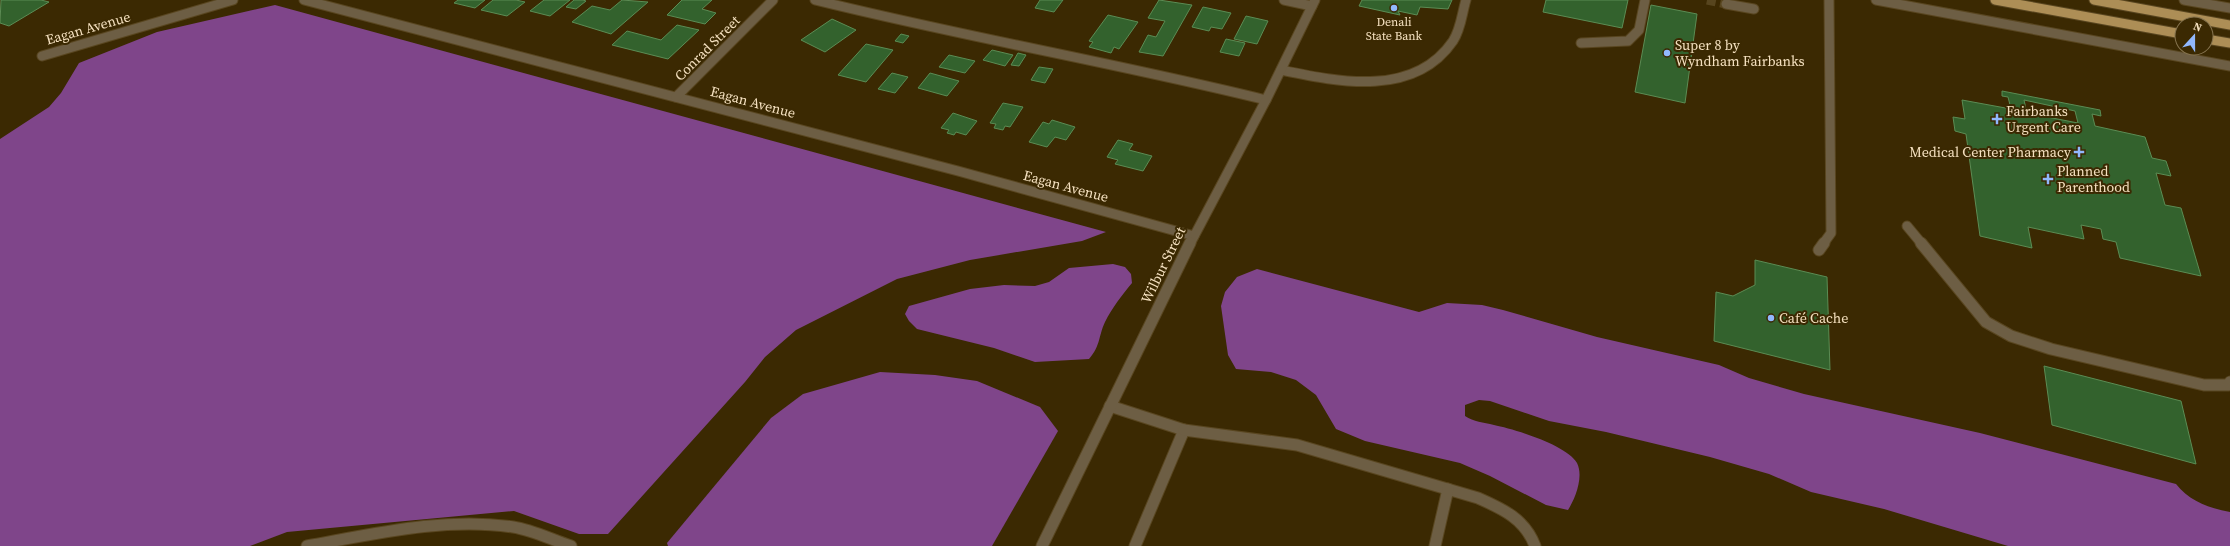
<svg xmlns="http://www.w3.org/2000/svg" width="2230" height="546" font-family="'Source Serif 4',serif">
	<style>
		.forest { fill: #7f458a }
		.building { fill: #33622d; stroke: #5b8c54; fill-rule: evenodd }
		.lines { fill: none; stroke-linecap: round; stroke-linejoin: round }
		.minor-tunnel { stroke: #57451e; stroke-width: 9; stroke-dasharray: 9 4.5; stroke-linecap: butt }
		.minor-far1-casing { stroke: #594620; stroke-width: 11 }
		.minor-casing { stroke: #594620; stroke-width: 13 }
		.major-casing { stroke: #594620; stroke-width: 11 }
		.minor-far1 { stroke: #6d5e44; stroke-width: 9 }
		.minor { stroke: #6d5e44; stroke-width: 11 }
		.major { stroke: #ad8e56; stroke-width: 9 }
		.poi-dot { fill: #91b8fd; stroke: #3b2902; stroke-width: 1.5 }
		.labels { text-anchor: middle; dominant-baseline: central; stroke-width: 4; stroke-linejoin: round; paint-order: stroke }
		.far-poi-label { font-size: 12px; fill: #f5e1c0; stroke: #3b2902 }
		.street-label { font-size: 14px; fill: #f5e1c0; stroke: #3b2902 }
		.poi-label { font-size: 14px; fill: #f5e1c0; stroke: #3b2902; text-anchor: start }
	</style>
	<rect width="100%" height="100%" fill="#3b2902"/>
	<g class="forest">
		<path d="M275,5l831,227 -24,9 -112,19 -73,19 -101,51 -31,27 -20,25 -137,152h-29l-65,-23 -227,21 -37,14h-250v-407l49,-32 12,-14 18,-30 78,-31z"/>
		<path d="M1113,264l12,3 6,7 1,9c-10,12 -20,25 -27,39 -7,15 -4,23 -16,37l-54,3 -41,-14 -77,-19 -8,-8 -4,-7 4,-8 61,-17 34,-4 31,1 14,-4 20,-14z"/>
		<path d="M1257,269l162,43 28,-9 35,2 21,5 94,27 122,28 30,13 55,16 176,39 196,51c13,17 33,24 54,28v34h-222l-124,-37 -73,-17 -42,-18 -59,-17 -104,-25 -57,-11 -59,-20 -11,-1 -14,5v11c9,6 18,6 29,9 20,4 73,20 83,38 7,14 -2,36 -9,47l-22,-5 -56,-29 -30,-13 -95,-22 -29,-12 -20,-34 -20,-15 -25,-8 -35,-3 -8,-14 -7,-49 4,-14 12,-15z"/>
		<path d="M880,372l55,3 42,6 63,26 18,24 -66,115h-324l-1,-3 104,-125 32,-24z"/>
	</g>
	<g class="building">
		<path d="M41,0l8,2 -40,24 -9,-3 1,-23z"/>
		<path d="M458,0h27l-10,8 -21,-5z"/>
		<path d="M493,0h23l9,2 -18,14 -26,-6z"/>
		<path d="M544,0h26l-20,16 -20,-5z"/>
		<path d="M574,0h9l3,1 -10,8 -10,-2z"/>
		<path d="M622,0l26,2 -37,32 -39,-12 20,-16 18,4z"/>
		<path d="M682,0h30l-10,9 14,4 -11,11 -38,-9z"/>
		<path d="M1040,0h23l-9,12 -19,-4z"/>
		<path d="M1159,0l33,5 -29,51 -24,-4 9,-17 8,2 9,-16 -17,-3z"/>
		<path d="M1362,0h90l-4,9 -28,-2 -3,8 -19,-4 2,4 -41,-9z"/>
		<path d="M1546,0h82l-6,28 -79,-16z"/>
		<path d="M1651,5l46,9 -12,89 -50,-11z"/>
		<path d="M1203,7l28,6 -9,16 -11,-2 -2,4 -17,-4z"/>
		<path d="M1108,15l30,7 -19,27 -5,-2 -3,6 -22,-6 4,-5 -4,-1z"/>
		<path d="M1246,16l22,5 -11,23 -23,-5z"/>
		<path d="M832,19l24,11 -31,22 -24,-12z"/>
		<path d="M677,25l22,5 -31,29 -56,-14 15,-14 34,9z"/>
		<path d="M901,34l8,2 -6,7 -8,-2z"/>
		<path d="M1226,39l19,4 -6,13 -19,-4z"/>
		<path d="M866,44l27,6 -27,32 -28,-7z"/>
		<path d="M992,50l21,5 -8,11 -22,-6z"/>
		<path d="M1018,53l8,2 -7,11 -8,-1z"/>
		<path d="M949,55l26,6 -10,12 -26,-6z"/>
		<path d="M1039,67l14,2 -8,14 -14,-3z"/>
		<path d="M892,73l16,4 -13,16 -17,-4z"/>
		<path d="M930,73l29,8 -12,15 -29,-8z"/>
		<path d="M2002,91l98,19 1,6 -9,-2 3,12 50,11 7,21 14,3 5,15 -15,-3 9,32 16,3 20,68 -81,-18 -4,-16 -13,-3 -2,-10 -20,-4 3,14 -56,-12 4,21 -52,-12 -14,-102 -11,-3 -2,-14 12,2 -3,-19 49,9 -3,-12 -6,-1zM2024,100l51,11 3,12 -51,-10z"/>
		<path d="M1003,103l20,4 -13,20 -5,-1 -2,4 -9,-2 2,-4 -6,-1z"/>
		<path d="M953,113l24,8 -11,14 -10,-3 -2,3 -7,-2 2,-3 -8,-2z"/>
		<path d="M1052,120l23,7 -9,13 -11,-3 -8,10 -18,-5 14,-20 6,2z"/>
		<path d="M1118,140l15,4 -4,6 23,6 -9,15 -28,-7 3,-4 -11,-3z"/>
		<path d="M1755,260l72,17 3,93 -116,-29 2,-49 17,4 22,-11z"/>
		<path d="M2044,366l137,35 15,63 -144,-39z"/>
	</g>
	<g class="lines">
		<path class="minor-tunnel" d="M1707,0l19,4"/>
		<defs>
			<g id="minor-far1">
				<path d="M304,0l654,171 236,65"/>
				<path d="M815,0c149,37 301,63 451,100"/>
				<path d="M1284,0l28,6"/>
				<path d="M1876,0l354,66"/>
				<path d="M2184,0l46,8"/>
				<path d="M1726,4l28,5"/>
				<path d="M1581,43l47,-2 11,-11 6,-30"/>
				<path d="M42,56l191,-56"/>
				<path d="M1281,70c58,12 133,28 172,-29 8,-12 9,-28 13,-41"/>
				<path d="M676,97l97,-97"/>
				<path d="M1907,226l15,18"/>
				<path d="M1190,244l76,-144 49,-100"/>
				<path d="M1823,244l8,-11 -2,-233"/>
			</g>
			<g id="minor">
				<path d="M1921,243l65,79 25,14 40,13 153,36h24l2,-3"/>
				<path d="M1819,250l5,-7"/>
				<path d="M1110,406l74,24 -49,116"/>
				<path d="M1184,430l113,15 181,53c25,11 47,21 57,48"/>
				<path d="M307,546c67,-12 137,-29 206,-19 20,3 39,13 58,19"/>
				<path d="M1042,546l148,-303"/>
				<path d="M1435,546l13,-57"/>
			</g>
			<g id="major">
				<path d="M1995,0l187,34"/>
				<path d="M2094,0l136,25"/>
				<path d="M2206,39l24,4"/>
			</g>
		</defs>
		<use href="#minor-far1" class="minor-far1-casing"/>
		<use href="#minor" class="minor-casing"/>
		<use href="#major" class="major-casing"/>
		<use href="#minor-far1" class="minor-far1"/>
		<use href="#minor" class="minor"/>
		<use href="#major" class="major"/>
	</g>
	<g class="poi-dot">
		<circle cx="1394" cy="8" r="4"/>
		<circle cx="1667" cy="53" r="4"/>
		<path d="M1995 113h4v4h4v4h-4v4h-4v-4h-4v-4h4z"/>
		<path d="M2077 146h4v4h4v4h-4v4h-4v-4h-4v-4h4z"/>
		<path d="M2046 173h4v4h4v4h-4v4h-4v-4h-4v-4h4z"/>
		<circle cx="1771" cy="318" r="4"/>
	</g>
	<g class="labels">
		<g class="far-poi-label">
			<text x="1394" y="22">Denali<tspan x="1394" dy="14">State Bank</tspan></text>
		</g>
		<g class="street-label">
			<text transform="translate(88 28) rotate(-16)">Eagan Avenue</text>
			<text transform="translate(707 48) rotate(-45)">Conrad Street</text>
			<text transform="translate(753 102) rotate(15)">Eagan Avenue</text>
			<text transform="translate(1066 186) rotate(15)">Eagan Avenue</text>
			<text transform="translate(1163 265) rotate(-64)">Wilbur Street</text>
		</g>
		<g class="poi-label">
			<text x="1675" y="45">Super 8 by<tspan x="1675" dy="16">Wyndham Fairbanks</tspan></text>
			<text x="2006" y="111">Fairbanks<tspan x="2006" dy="16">Urgent Care</tspan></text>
			<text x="2071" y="152" text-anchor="end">Medical Center Pharmacy</text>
			<text x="2057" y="171">Planned<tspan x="2057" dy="16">Parenthood</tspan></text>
			<text x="1779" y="318">Café Cache</text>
		</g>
	</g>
	<g transform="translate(2194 36) rotate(21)"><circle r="19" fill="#3b2902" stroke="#85734e"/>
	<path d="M0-3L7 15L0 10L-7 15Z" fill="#91b8fd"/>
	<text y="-6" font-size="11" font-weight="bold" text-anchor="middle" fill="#f5e1c0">N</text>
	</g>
</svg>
